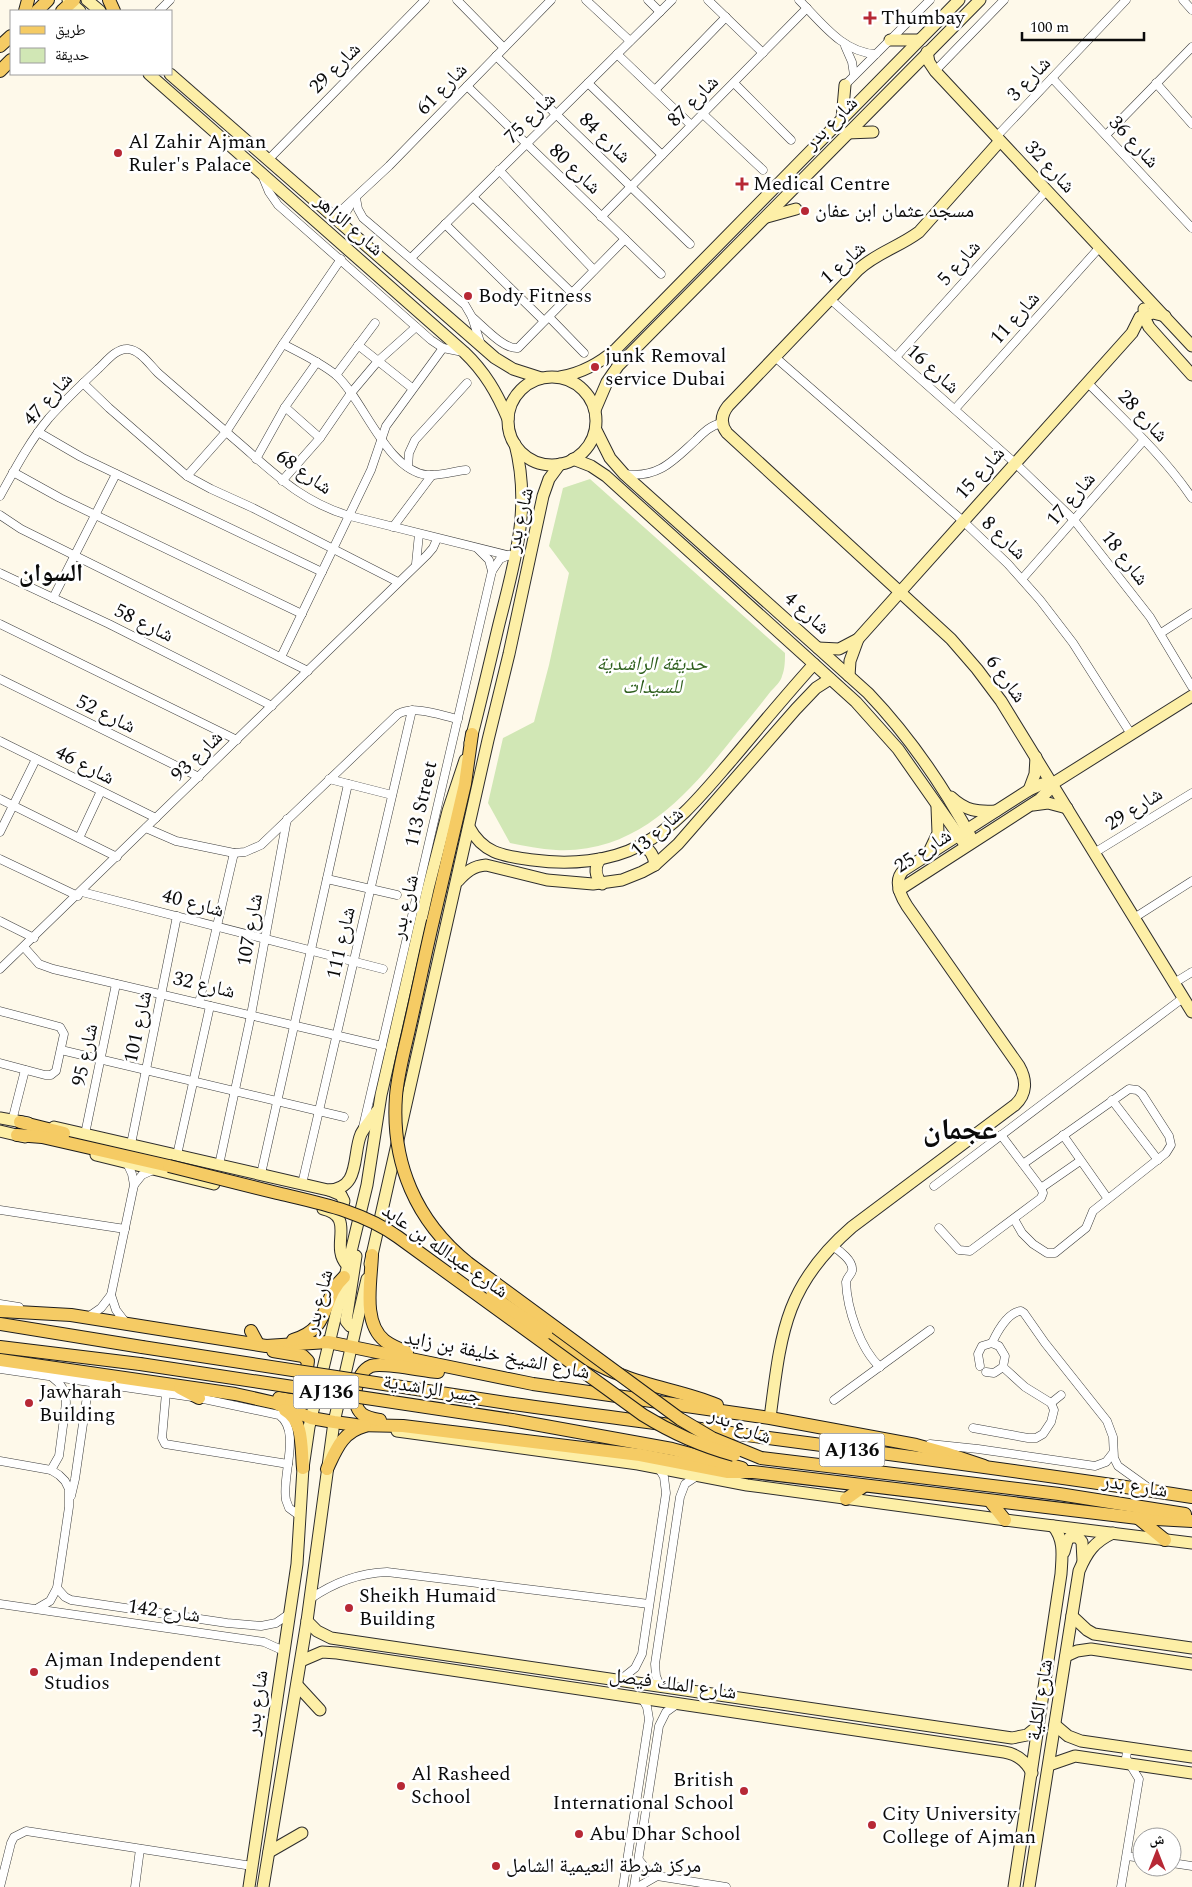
<svg xmlns="http://www.w3.org/2000/svg" width="1192" height="1887" font-family="Spectral,'Noto Naskh Arabic',serif">
	<style>
		.green { fill: #d1e7b5 }
		.lines { fill: none; stroke-linecap: round; stroke-linejoin: round }
		.street-casing { stroke: #3e3e3e; stroke-width: 9 }
		.secondary-casing { stroke: #2d2d2d; stroke-width: 13 }
		.primary-casing { stroke: #1c1c1c; stroke-width: 14 }
		.street { stroke: #fff; stroke-width: 8 }
		.secondary { stroke: #fdefa7; stroke-width: 11 }
		.primary { stroke: #f5cb64; stroke-width: 12 }
		.primary-bridge-casing { stroke: #1c1c1c; stroke-width: 14; stroke-linecap: butt }
		.primary-bridge { stroke: #f5cb64; stroke-width: 12 }
		.poi-dot { fill: #b72835; stroke: #fff; stroke-width: 2 }
		.labels { text-anchor: middle; dominant-baseline: central; stroke-width: 5; stroke-linejoin: round; paint-order: stroke }
		.shield { fill: #fff; stroke: #545454; stroke-width: 1 }
		.shield-label { font-size: 19px; font-weight: bold; fill: #0b0b0b }
		.poi-label { font-size: 20px; fill: #0b0b0b; stroke: #fff; text-anchor: start }
		.street-label { font-size: 20px; fill: #0b0b0b; stroke: #fff }
		.park-label { font-size: 20px; font-style: italic; fill: #2f601e; stroke: #fff }
		.district-label { font-size: 25px; font-weight: bold; fill: #0b0b0b; stroke: #fff }
		.town-label { font-size: 30px; font-weight: bold; fill: #0b0b0b; stroke: #fff }
	</style>
	<rect width="100%" height="100%" fill="#fef9ea"/>
	<path class="green" d="M590,479l195,174c0,7 0,16 -3,23 -1,5 -7,11 -11,15 -11,14 -22,28 -34,42 -47,59 -98,121 -181,117 -16,-1 -31,-4 -46,-7l-22,-40 15,-65 31,-16 15,-57 20,-92 -20,-27 14,-58z"/>
	<g class="lines">
		<defs>
			<g id="street">
				<path d="M457,0l47,48"/>
				<path d="M586,0l44,41"/>
				<path d="M648,0l12,12"/>
				<path d="M708,0l55,53"/>
				<path d="M799,0c22,22 44,53 77,54"/>
				<path d="M1183,0l9,10"/>
				<path d="M159,11l11,-11"/>
				<path d="M845,46l7,16 2,13"/>
				<path d="M617,54l74,71"/>
				<path d="M496,56l194,188"/>
				<path d="M935,71l69,-71"/>
				<path d="M1052,78l140,150"/>
				<path d="M588,83l74,72"/>
				<path d="M734,83l57,57"/>
				<path d="M1156,83l36,41"/>
				<path d="M845,85l85,-85"/>
				<path d="M467,86l194,188"/>
				<path d="M655,90l71,-73"/>
				<path d="M703,114l60,56"/>
				<path d="M1106,135l86,-88"/>
				<path d="M996,137l130,-137"/>
				<path d="M268,160l157,-160"/>
				<path d="M499,170l95,100"/>
				<path d="M262,175l7,17 9,13 153,135 12,8 20,4"/>
				<path d="M473,197l99,96"/>
				<path d="M356,198l2,11 5,9 102,87 7,12 9,28"/>
				<path d="M601,217l206,-209"/>
				<path d="M333,218l56,-52 162,-166"/>
				<path d="M339,224l14,-23"/>
				<path d="M445,224l99,97"/>
				<path d="M411,258l261,-258"/>
				<path d="M830,299l185,164 59,57 76,97 42,70"/>
				<path d="M472,317c11,9 32,33 46,31l107,-109"/>
				<path d="M549,317l35,36"/>
				<path d="M283,344c17,9 37,18 53,31 28,25 50,95 91,100 13,1 27,-4 39,-5"/>
				<path d="M358,345l54,43"/>
				<path d="M775,357l188,164 45,43 32,36 33,43 58,91"/>
				<path d="M896,357l150,-166"/>
				<path d="M336,375l39,-52"/>
				<path d="M1087,382c36,37 76,73 105,116"/>
				<path d="M83,383l26,25 78,68 24,13 42,19 145,74"/>
				<path d="M285,407l35,31"/>
				<path d="M955,409l144,-161"/>
				<path d="M38,432l43,25 241,115"/>
				<path d="M256,459l29,-52 32,-45"/>
				<path d="M408,467l1,-14 6,-13 52,-57"/>
				<path d="M13,472l47,26 242,116"/>
				<path d="M624,474c34,5 49,-13 72,-34 8,-8 15,-15 26,-17"/>
				<path d="M187,476l39,-44 57,-88 58,-85"/>
				<path d="M282,481l38,-43 31,-45 27,-32 38,-34"/>
				<path d="M0,496c15,-27 29,-54 49,-78 15,-17 32,-33 49,-49 8,-7 18,-21 30,-20 12,1 22,16 30,24 27,23 54,47 81,70 37,32 63,59 111,73l165,41"/>
				<path d="M0,515l21,14 287,142"/>
				<path d="M393,527l39,-52"/>
				<path d="M478,549l11,11 3,11"/>
				<path d="M416,564l3,-30"/>
				<path d="M0,573l109,51 163,82"/>
				<path d="M1022,579l122,-139"/>
				<path d="M53,598l63,-124"/>
				<path d="M0,624l237,116"/>
				<path d="M1161,633l31,-20"/>
				<path d="M281,657l90,-187 15,-44 57,-78"/>
				<path d="M0,679l199,98"/>
				<path d="M0,741l156,77"/>
				<path d="M329,779l63,16"/>
				<path d="M0,799l117,58"/>
				<path d="M146,828l30,13 58,12 11,-1 16,-7 137,-131c18,-9 41,1 60,5"/>
				<path d="M0,832l36,-73"/>
				<path d="M79,838l22,-47"/>
				<path d="M1094,853l98,-60"/>
				<path d="M0,859l78,37"/>
				<path d="M327,879l70,16"/>
				<path d="M82,892l301,77"/>
				<path d="M1134,918l58,-37"/>
				<path d="M0,921l34,17"/>
				<path d="M24,947l15,17 14,5 329,77"/>
				<path d="M0,969l427,-414 6,-7 4,-9"/>
				<path d="M1174,983l18,-11"/>
				<path d="M199,1003l35,-150"/>
				<path d="M0,1011l60,16 4,7 -8,37 -5,4h-6l-45,-12"/>
				<path d="M61,1050l283,67"/>
				<path d="M1112,1100l46,60"/>
				<path d="M12,1121l13,-51"/>
				<path d="M363,1127l129,-556 8,-12 9,-4"/>
				<path d="M85,1134l31,-150"/>
				<path d="M1063,1135l45,64"/>
				<path d="M131,1144l46,-228"/>
				<path d="M177,1155l33,-149"/>
				<path d="M219,1165l32,-150 36,-196"/>
				<path d="M261,1174l87,-390"/>
				<path d="M302,1184l110,-474"/>
				<path d="M134,1185l8,-10 11,-5"/>
				<path d="M934,1186l249,-188"/>
				<path d="M1041,1188l39,-27"/>
				<path d="M0,1210l125,19"/>
				<path d="M1014,1219l8,14 11,11 14,9h8l31,-25 7,-17 73,-58 5,-8 -2,-9 -27,-42 -5,-4 -8,-1 -106,75"/>
				<path d="M939,1228l20,22 11,1 71,-53 2,-5 -2,-5 -40,-53"/>
				<path d="M832,1246c7,4 22,15 20,25 -1,4 -5,6 -6,11 1,26 14,67 34,85"/>
				<path d="M111,1295l5,15 10,13"/>
				<path d="M0,1304l19,3"/>
				<path d="M88,1317l13,-9 10,-13 23,-110 -2,-11 -5,-11"/>
				<path d="M992,1343c5,-11 16,-31 29,-32l3,2 21,30 62,78 6,16 1,21 4,8 32,23"/>
				<path d="M980,1366l-2,-12 4,-8 10,-3 7,3 6,10 -2,11 -9,6 -8,-1"/>
				<path d="M0,1369l199,29 80,17c23,16 2,61 7,85l3,8 11,8"/>
				<path d="M166,1393l-4,45 3,6 123,20"/>
				<path d="M834,1400l96,-70"/>
				<path d="M1051,1403l10,-8"/>
				<path d="M973,1428l55,10h8l7,-4 8,-12 3,-12 -3,-7 -26,-16 -22,-20"/>
				<path d="M930,1444l48,5 117,17 11,-4 7,-9"/>
				<path d="M0,1461l51,9 8,5 6,6 4,8v18l-12,81 -7,13 -12,7"/>
				<path d="M51,1470l8,-14 7,-53c0,-11 -4,-19 -13,-25"/>
				<path d="M71,1496l4,-17 12,-83 4,-6 10,-5"/>
				<path d="M57,1588l8,9 6,3 156,23 34,3 15,-3 13,-9"/>
				<path d="M310,1599c23,-16 49,-26 77,-27l262,32"/>
				<path d="M0,1604l264,38 20,9"/>
				<path d="M620,1680l15,-12 7,-14 24,-161 -2,-16 -6,-10"/>
				<path d="M660,1686l-4,-10 -1,-12 25,-167 5,-13 12,-8"/>
				<path d="M1127,1856l15,2"/>
				<path d="M639,1860l9,11 9,5 69,11"/>
				<path d="M1172,1863l20,3"/>
				<path d="M0,1887l11,-44 3,-6 12,-6 226,35"/>
				<path d="M135,1887l5,-38"/>
				<path d="M623,1887l26,-168 -2,-12 -5,-9"/>
				<path d="M634,1887l25,-161 7,-14 11,-8"/>
				<path d="M638,1887l19,-11"/>
				<path d="M1121,1887l18,-108 -13,-21 1,-6 5,-4"/>
			</g>
			<g id="secondary">
				<path d="M68,0l12,11"/>
				<path d="M87,0l13,11"/>
				<path d="M890,40h29"/>
				<path d="M927,52l2,10 6,9 257,275"/>
				<path d="M149,74l315,278c21,20 33,41 44,67"/>
				<path d="M170,74l325,284 18,11 28,9"/>
				<path d="M842,119l3,-34"/>
				<path d="M847,133l26,-1"/>
				<path d="M1000,141l-81,91c-20,15 -43,21 -61,38l-130,136c-7,9 -8,18 -1,27l224,206 26,30 24,32 191,311"/>
				<path d="M767,217l29,-8"/>
				<path d="M1144,309l1,10 4,8 43,48"/>
				<path d="M560,377c22,-4 39,-13 56,-28l343,-349"/>
				<circle cx="552" cy="421" r="44"/>
				<path d="M595,410l12,-28 11,-16 362,-366"/>
				<path d="M596,430l14,28 14,16 244,219c42,44 76,94 105,148"/>
				<path d="M573,459l18,7 15,10 250,226 42,47 68,97"/>
				<path d="M818,648l21,1 19,-10 274,-306 8,-16 13,-4 12,3"/>
				<path d="M849,676l1,-15 8,-22"/>
				<path d="M470,743c10,-38 19,-77 28,-115 16,-65 34,-118 17,-184"/>
				<path d="M1029,790l6,-16 1,-17"/>
				<path d="M951,797c15,14 26,15 45,14"/>
				<path d="M1033,805l15,-2 19,5"/>
				<path d="M469,827c15,28 36,29 64,33 36,5 76,2 108,-15 36,-19 63,-53 89,-83 28,-33 55,-66 84,-98"/>
				<path d="M641,845c9,4 13,10 14,20"/>
				<path d="M928,854l10,-21 -1,-26"/>
				<path d="M600,859c-6,9 -5,17 2,25"/>
				<path d="M458,881c8,-9 15,-15 28,-16l61,15 46,4 29,-4 20,-8 13,-7 23,-21 118,-135 20,-21 14,-9"/>
				<path d="M899,890l141,-91 9,-9 3,-6"/>
				<path d="M0,1118l28,5"/>
				<path d="M54,1127l274,63c33,-1 24,-35 33,-56 4,-8 11,-15 16,-23"/>
				<path d="M0,1131l25,6"/>
				<path d="M96,1155l118,29"/>
				<path d="M329,1190l12,5 3,6 -2,7 -10,2"/>
				<path d="M323,1209c34,8 6,37 24,56"/>
				<path d="M356,1256l-10,65 4,5 6,-2"/>
				<path d="M370,1264l118,-524 21,-86 34,-158 6,-17 11,-15"/>
				<path d="M770,1418c11,-84 14,-132 82,-191l163,-122c12,-11 12,-25 4,-39l-112,-160c-7,-11 -14,-26 -3,-36l125,-80 13,-6h10l140,-88"/>
				<path d="M397,1431l241,33 109,21 266,36 179,22"/>
				<path d="M1064,1552l3,-11 3,-4h8l4,5 1,19"/>
				<path d="M1072,1616l15,14 7,4 98,14"/>
				<path d="M307,1621l10,10 14,7 681,100 15,-3 11,-9"/>
				<path d="M1066,1656l11,-5 14,-2 101,15"/>
				<path d="M301,1661l21,-9 15,1 667,99c13,2 22,9 28,21"/>
				<path d="M297,1685l23,25"/>
				<path d="M1055,1725l13,11 13,5 111,16"/>
				<path d="M1049,1765l26,-9 117,17"/>
				<path d="M269,1852l33,-19"/>
				<path d="M249,1887l48,-323 6,-96 6,-41 58,-242 14,-90 47,-206 20,-78 17,-51"/>
				<path d="M263,1887l44,-266 27,-199 33,-143"/>
				<path d="M1014,1887l47,-313c1,-17 4,-34 -8,-48"/>
				<path d="M1029,1887l50,-316c8,-19 15,-29 34,-38"/>
			</g>
			<g id="primary">
				<path d="M109,0l5,11"/>
				<path d="M25,11l3,-11"/>
				<path d="M37,11l11,-11"/>
				<path d="M62,11l12,-11"/>
				<path d="M0,46l11,-10"/>
				<path d="M0,71l11,-11"/>
				<path d="M433,921l32,-137 7,-50"/>
				<path d="M20,1122l44,11"/>
				<path d="M17,1135l25,2 127,29"/>
				<path d="M372,1255c-1,27 -10,68 13,86 7,5 14,8 22,11"/>
				<path d="M0,1311l71,4 195,31 62,-4 205,42 237,34 146,27 29,8 39,13"/>
				<path d="M0,1324l142,23"/>
				<path d="M251,1331l7,13"/>
				<path d="M546,1333c25,16 49,33 78,43 30,12 63,16 93,29"/>
				<path d="M293,1340c40,-12 27,-41 51,-63"/>
				<path d="M0,1347l140,17"/>
				<path d="M273,1351l30,5 5,5 -5,35 -7,5 -17,-3"/>
				<path d="M0,1360l235,34 40,9 36,15 23,4 22,3 47,1 237,29 88,17h25l385,46 54,3"/>
				<path d="M180,1388l19,10"/>
				<path d="M513,1404c226,31 453,58 679,93"/>
				<path d="M285,1410c19,11 16,38 18,58"/>
				<path d="M380,1420c-6,-1 -13,-2 -18,-6 -13,-11 -6,-42 9,-48 12,-4 52,5 67,6"/>
				<path d="M512,1420l160,29 70,19"/>
				<path d="M761,1458l298,36 126,20"/>
				<path d="M327,1469c9,-19 15,-37 38,-43"/>
				<path d="M846,1499l18,-13"/>
				<path d="M990,1501l15,19"/>
				<path d="M1138,1518l27,22"/>
			</g>
		</defs>
		<use href="#street" class="street-casing"/>
		<use href="#secondary" class="secondary-casing"/>
		<use href="#primary" class="primary-casing"/>
		<use href="#street" class="street"/>
		<use href="#secondary" class="secondary"/>
		<use href="#primary" class="primary"/>
		<defs>
			<g id="primary-bridge">
				<path d="M433,921c-8,34 -15,69 -23,104 -5,23 -12,47 -14,71 -5,67 20,125 72,167l212,156 32,19 49,20"/>
				<path d="M169,1166c36,9 72,18 108,27 42,10 85,18 121,44l245,178c29,18 58,31 91,40"/>
				<path d="M492,1296l54,37"/>
				<path d="M142,1347l371,57"/>
				<path d="M140,1364l372,56"/>
			</g>
		</defs>
		<use href="#primary-bridge" class="primary-bridge-casing"/>
		<use href="#primary-bridge" class="primary-bridge"/>
	</g>
	<g class="poi-dot">
		<path d="M867.5 10.5h5v5h5v5h-5v5h-5v-5h-5v-5h5z"/>
		<circle cx="118" cy="153" r="5"/>
		<path d="M739.5 176.5h5v5h5v5h-5v5h-5v-5h-5v-5h5z"/>
		<circle cx="805" cy="211" r="5"/>
		<circle cx="468" cy="296" r="5"/>
		<circle cx="595" cy="367" r="5"/>
		<circle cx="29" cy="1403" r="5"/>
		<circle cx="349" cy="1608" r="5"/>
		<circle cx="34" cy="1672" r="5"/>
		<circle cx="401" cy="1786" r="5"/>
		<circle cx="744" cy="1791" r="5"/>
		<circle cx="872" cy="1825" r="5"/>
		<circle cx="579" cy="1834" r="5"/>
		<circle cx="496" cy="1866" r="5"/>
	</g>
	<g class="labels">
		<g class="shield">
			<rect x="293.5" y="1375.5" width="65" height="33" rx="4"/>
			<rect x="819.5" y="1433.5" width="65" height="33" rx="4"/>
		</g>
		<g class="shield-label">
			<text x="326" y="1392">AJ136</text>
			<text x="852" y="1450">AJ136</text>
		</g>
		<g class="poi-label">
			<text x="881" y="18">Thumbay</text>
			<text x="128" y="142">Al Zahir Ajman<tspan x="128" dy="23">Ruler's Palace</tspan></text>
			<text x="753" y="184">Medical Centre</text>
			<text x="815" y="211">مسجد عثمان ابن عفان</text>
			<text x="478" y="296">Body Fitness</text>
			<text x="605" y="356">junk Removal<tspan x="605" dy="23">service Dubai</tspan></text>
			<text x="39" y="1392">Jawharah<tspan x="39" dy="23">Building</tspan></text>
			<text x="359" y="1596">Sheikh Humaid<tspan x="359" dy="23">Building</tspan></text>
			<text x="44" y="1660">Ajman Independent<tspan x="44" dy="23">Studios</tspan></text>
			<text x="411" y="1774">Al Rasheed<tspan x="411" dy="23">School</tspan></text>
			<text x="734" y="1780" text-anchor="end">British<tspan x="734" dy="23">International School</tspan></text>
			<text x="882" y="1814">City University<tspan x="882" dy="23">College of Ajman</tspan></text>
			<text x="589" y="1834">Abu Dhar School</text>
			<text x="506" y="1866">مركز شرطة النعيمية الشامل</text>
		</g>
		<g class="street-label">
			<text transform="translate(335 68) rotate(-45)">شارع 29</text>
			<text transform="translate(1029 79) rotate(-46)">شارع 3</text>
			<text transform="translate(442 89) rotate(-46)">شارع 61</text>
			<text transform="translate(693 101) rotate(-45)">شارع 87</text>
			<text transform="translate(530 118) rotate(-45)">شارع 75</text>
			<text transform="translate(831 123) rotate(-45)">شارع بدر</text>
			<text transform="translate(605 138) rotate(44)">شارع 84</text>
			<text transform="translate(1134 142) rotate(47)">شارع 36</text>
			<text transform="translate(1050 167) rotate(47)">شارع 32</text>
			<text transform="translate(575 169) rotate(44)">شارع 80</text>
			<text transform="translate(349 225) rotate(41)">شارع الزاهر</text>
			<text transform="translate(843 263) rotate(-42)">شارع 1</text>
			<text transform="translate(959 263) rotate(-48)">شارع 5</text>
			<text transform="translate(1015 318) rotate(-48)">شارع 11</text>
			<text transform="translate(933 369) rotate(42)">شارع 16</text>
			<text transform="translate(48 399) rotate(-48)">شارع 47</text>
			<text transform="translate(1143 416) rotate(47)">شارع 28</text>
			<text transform="translate(304 472) rotate(35)">شارع 68</text>
			<text transform="translate(980 473) rotate(-48)">شارع 15</text>
			<text transform="translate(1071 499) rotate(-49)">شارع 17</text>
			<text transform="translate(520 520) rotate(-77)">شارع بدر</text>
			<text transform="translate(1004 538) rotate(44)">شارع 8</text>
			<text transform="translate(1125 558) rotate(52)">شارع 18</text>
			<text transform="translate(807 613) rotate(42)">شارع 4</text>
			<text transform="translate(144 623) rotate(26)">شارع 58</text>
			<text transform="translate(1006 679) rotate(54)">شارع 6</text>
			<text transform="translate(106 714) rotate(26)">شارع 52</text>
			<text transform="translate(197 756) rotate(-44)">شارع 93</text>
			<text transform="translate(85 765) rotate(27)">شارع 46</text>
			<text transform="translate(421 804) rotate(-77)">113 Street</text>
			<text transform="translate(1134 809) rotate(-32)">شارع 29</text>
			<text transform="translate(657 832) rotate(-42)">شارع 13</text>
			<text transform="translate(923 851) rotate(-33)">شارع 25</text>
			<text transform="translate(193 903) rotate(15)">شارع 40</text>
			<text transform="translate(405 907) rotate(-77)">شارع بدر</text>
			<text transform="translate(250 930) rotate(-80)">شارع 107</text>
			<text transform="translate(341 943) rotate(-77)">شارع 111</text>
			<text transform="translate(204 985) rotate(13)">شارع 32</text>
			<text transform="translate(138 1027) rotate(-78)">شارع 101</text>
			<text transform="translate(85 1055) rotate(-78)">شارع 95</text>
			<text transform="translate(445 1251) rotate(35)">شارع عبدالله بن عابد</text>
			<text transform="translate(319 1302) rotate(-76)">شارع بدر</text>
			<text transform="translate(497 1355) rotate(11)">شارع الشيخ خليفة بن زايد</text>
			<text transform="translate(432 1389) rotate(9)">جسر الراشدية</text>
			<text transform="translate(740 1426) rotate(22)">شارع بدر</text>
			<text transform="translate(1135 1486) rotate(9)">شارع بدر</text>
			<text transform="translate(164 1611) rotate(8)">شارع 142</text>
			<text transform="translate(673 1684) rotate(8)">شارع الملك فيصل</text>
			<text transform="translate(1040 1700) rotate(-81)">شارع الكلية</text>
			<text transform="translate(257 1703) rotate(-82)">شارع بدر</text>
		</g>
		<g class="park-label">
			<text x="652" y="664">حديقة الراشدية<tspan x="652" dy="23">للسيدات</tspan></text>
		</g>
		<g class="district-label">
			<text x="51" y="574">السوان</text>
		</g>
		<g class="town-label">
			<text x="960" y="1130">عجمان</text>
		</g>
	</g>
	<rect x="10" y="10" width="162" height="65" fill="#ffffff" stroke="#9d9d9d"/>
	<rect x="20" y="26" width="25" height="8" fill="#f5cb64" stroke="#9d9d9d"/>
	<text x="55" y="35" font-size="15" fill="#0b0b0b">طريق</text>
	<rect x="20" y="48" width="25" height="15" fill="#d1e7b5" stroke="#9d9d9d"/>
	<text x="55" y="60" font-size="15" fill="#0b0b0b">حديقة</text>
	<g transform="translate(1157 1852)"><circle r="24" fill="#ffffff" stroke="#9d9d9d"/>
	<path d="M0-4L9 19L0 12L-9 19Z" fill="#b72835"/>
	<text y="-8" font-size="14" font-weight="bold" text-anchor="middle" fill="#0b0b0b">ش</text>
	</g>
	<path d="M1022 32v8h122v-8" fill="none" stroke="#0b0b0b" stroke-width="2.5"/>
	<text x="1030" y="32" font-size="15" fill="#0b0b0b" stroke="#ffffff" stroke-width="4" paint-order="stroke">100 m</text>
</svg>
